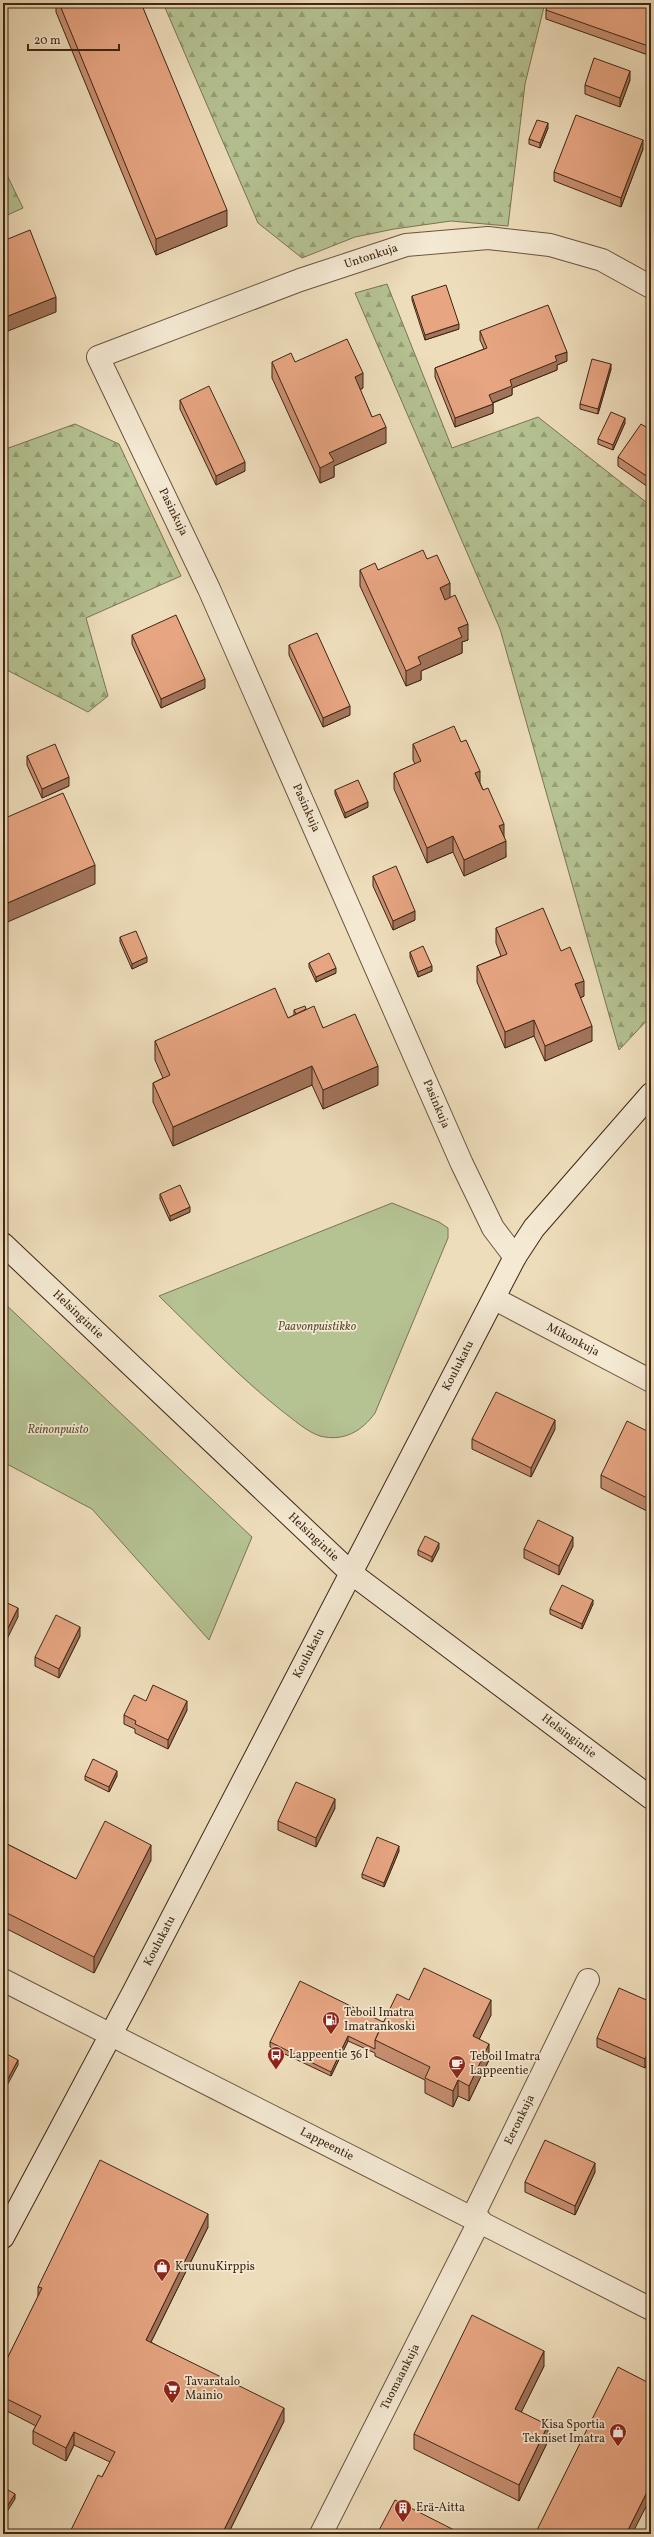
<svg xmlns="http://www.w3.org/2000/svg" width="654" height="2537" font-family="Vollkorn,serif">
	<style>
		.forest { fill: url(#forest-firs); stroke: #7a7454 }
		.park { fill: #b5c292; stroke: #7a7454 }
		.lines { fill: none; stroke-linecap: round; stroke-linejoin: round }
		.street-casing { stroke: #6b543e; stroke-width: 24 }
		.secondary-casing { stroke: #3f2715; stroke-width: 24 }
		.street { stroke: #f4e9d3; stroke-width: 22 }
		.secondary { stroke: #f4e9d3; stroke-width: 22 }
		.wall { fill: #c78e70; stroke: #3f2715 }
		.shaded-wall { fill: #a2745b; stroke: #3f2715 }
		.building { fill: #e7a582; stroke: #3f2715 }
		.labels { text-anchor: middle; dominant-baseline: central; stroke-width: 3.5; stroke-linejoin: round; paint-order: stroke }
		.street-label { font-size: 12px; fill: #3f2715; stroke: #f4e9d3 }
		.park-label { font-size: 12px; font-style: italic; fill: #5c4e34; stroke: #f4e9d3 }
		.poi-label { font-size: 12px; fill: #3f2715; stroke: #f4e9d3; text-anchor: start }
	</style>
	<defs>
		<pattern id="forest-firs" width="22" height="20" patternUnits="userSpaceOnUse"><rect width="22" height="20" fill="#b5c292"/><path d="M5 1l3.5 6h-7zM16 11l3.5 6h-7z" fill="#959e76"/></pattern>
	</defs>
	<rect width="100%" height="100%" fill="#edb"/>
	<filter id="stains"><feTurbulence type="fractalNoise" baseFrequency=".005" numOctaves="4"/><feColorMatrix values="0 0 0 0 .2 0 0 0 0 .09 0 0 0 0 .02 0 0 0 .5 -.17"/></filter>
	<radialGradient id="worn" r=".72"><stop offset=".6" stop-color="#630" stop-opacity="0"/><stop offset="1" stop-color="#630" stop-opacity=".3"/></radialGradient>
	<g class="forest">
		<path d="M163,3h382l-20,81 -17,142 -57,-5 -57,8 -39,8 -53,21 -44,-35z"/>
		<path d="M3,167l20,41 -20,9z"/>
		<path d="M387,284l65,164 86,-31 113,89v510l-32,34 -119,-421 -145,-336z"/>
		<path d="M75,424l44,20 62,132 -95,42 22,78 -20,16 -85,-44v-218z"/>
	</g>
	<g class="park">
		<path d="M392,1203l47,19 9,6v10l-73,175c-13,18 -31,29 -55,23 -13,-4 -27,-17 -38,-25 -44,-35 -83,-76 -123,-115z"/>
		<path d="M3,1302l249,235 -43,103 -117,-131 -89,-47z"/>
	</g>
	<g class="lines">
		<defs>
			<g id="street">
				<path id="s1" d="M515,1257l-22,-29 -31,-64 -253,-575 -111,-232 202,-77 106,-35 82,-7 62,7 52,15 49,27"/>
				<path id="s2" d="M495,1299l156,82"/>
				<path id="s3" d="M3,1980l648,329"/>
				<path id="s4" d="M473,2216l115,-236"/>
				<path id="s5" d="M321,2534l159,-314"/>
			</g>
			<g id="secondary">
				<path id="s6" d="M3,1244l348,329 300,225"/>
				<path id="s7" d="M3,2237l130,-244 382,-736 19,-29 117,-134"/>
			</g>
		</defs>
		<use href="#street" class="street-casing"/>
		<use href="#secondary" class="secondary-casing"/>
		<use href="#street" class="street"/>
		<use href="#secondary" class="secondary"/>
	</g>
	<g class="wall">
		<path d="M56,3h85l86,223 -71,29 -100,-243z"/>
		<path d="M651,3v53l-105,-37v-9z"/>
		<path d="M630,80l-10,27 -35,-13v-9z"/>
		<path d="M548,128l-8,20 -11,-4v-5z"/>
		<path d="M643,149l-22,58 -67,-26v-9z"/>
		<path d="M412,296l47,33 -34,11 -13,-40z"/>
		<path d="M480,331l87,30 -10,4v5l-45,18v7l-19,8v10l-38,14 -20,-50v-9l49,-19 -4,-9z"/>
		<path d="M272,362h23l68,26 -3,2 12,27 14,26 -52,23v11l-14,6 -48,-105z"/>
		<path d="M611,369l-13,45 -18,-5v-5z"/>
		<path d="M180,400l65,71 -29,14 -36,-76z"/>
		<path d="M625,423l-12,27 -15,-6v-5z"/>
		<path d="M651,430v59l-33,-23v-9z"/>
		<path d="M427,559l23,39 18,42 -6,2v11l-41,18v9l-15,6 -46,-100v-16h18z"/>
		<path d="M132,635l73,53 -44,20 -29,-64z"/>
		<path d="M289,645l61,70 -27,12 -34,-72z"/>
		<path d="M413,744l67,39 24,54 2,20 -42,19 -11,-24 -26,11 -33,-74v-16l21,-9 -2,-4z"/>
		<path d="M27,756l42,30 -27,12 -15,-33z"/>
		<path d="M335,790l33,17 -23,11 -10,-24z"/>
		<path d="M373,876l42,44 -22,10 -20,-44z"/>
		<path d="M496,928l65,23 23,45 -4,2 12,43 -47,20 -11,-25 -29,12 -28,-66v-16l24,-10 -5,-13z"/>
		<path d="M120,937l27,25 -15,7 -12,-27z"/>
		<path d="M410,952l22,19 -14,6 -8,-20z"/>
		<path d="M309,963l27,10 -20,9 -7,-15z"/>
		<path d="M306,1009l72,76 -55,24 -11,-24 -139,61 -20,-44v-19l10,-5 -8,-18v-19l133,-23 6,-3v-5z"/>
		<path d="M160,1194l30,18 -20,9 -10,-22z"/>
		<path d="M555,1429l-24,48 -59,-28v-10z"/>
		<path d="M651,1433v80l-50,-25v-13z"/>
		<path d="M573,1546l-14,29 -35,-17v-9z"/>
		<path d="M439,1548l-7,14 -14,-7v-5z"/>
		<path d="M593,1604l-11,25 -32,-15v-5z"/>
		<path d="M80,1636l-21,42 -24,-12v-9z"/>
		<path d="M146,1701l41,9 -19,39 -33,-16v-4l-11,-5v-9z"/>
		<path d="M85,1776h32l-8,16 -24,-12z"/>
		<path d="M335,1808l-19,39 -38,-17v-9z"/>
		<path d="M3,1842l73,37 75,-19 -57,113 -91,-46z"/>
		<path d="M399,1851l-15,36 -22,-9v-4z"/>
		<path d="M409,2000l82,15 -12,24 10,21 -20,41 -11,-5 -5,11 -28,-14v-13l-50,-24v-3l-27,-12 -17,35 -61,-29v-5l113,-20z"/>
		<path d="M651,2002v52l-6,14 -48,-21v-9z"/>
		<path d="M595,2172l-20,43 -50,-23v-10z"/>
		<path d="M208,2227l-57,115 133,79 -56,113h-159l33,-57 8,-15 -36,-17 -8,16 -33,-17v-13l3,-5 -33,-17v-42l35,-69v-11z"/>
		<path d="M544,2366l-23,46 27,29 -29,60 -105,-52v-15z"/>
	</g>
	<g class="shaded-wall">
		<path d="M630,71v9l-10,27v-9z"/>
		<path d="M548,123v5l-8,20v-5z"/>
		<path d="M643,140v9l-22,58v-9z"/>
		<path d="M227,210v16l-71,29v-16z"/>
		<path d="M56,297v15l-53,21v-15z"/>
		<path d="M459,324v5l-34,11v-5z"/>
		<path d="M567,352v9l-10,4v5l-45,18v7l-23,9v-9l21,-15 45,-24z"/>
		<path d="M611,364v5l-13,45v-5z"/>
		<path d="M363,373v15l-8,4v-15z"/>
		<path d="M493,404v9l-38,14v-9z"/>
		<path d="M625,418v5l-12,27v-5z"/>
		<path d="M386,427v16l-52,23v11l-14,6v-15l9,-15z"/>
		<path d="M245,462v9l-29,14v-9z"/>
		<path d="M450,583v16l-10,4v-15z"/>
		<path d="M468,624v16l-6,2v11l-41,18v9l-15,6v-15l12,-14 40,-29z"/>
		<path d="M205,679v9l-44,20v-9z"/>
		<path d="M350,706v9l-27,12v-9z"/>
		<path d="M480,771v15l-5,-13z"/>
		<path d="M69,777v9l-27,12v-9z"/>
		<path d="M368,802v5l-23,11v-5z"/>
		<path d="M504,824v15l-5,-13z"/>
		<path d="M453,836v16l-26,11v-15z"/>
		<path d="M506,841v16l-42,19v-16z"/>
		<path d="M95,865v19l-92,40v-19z"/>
		<path d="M415,911v9l-22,10v-9z"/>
		<path d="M147,957v5l-15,7v-5z"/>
		<path d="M432,966v5l-14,6v-5z"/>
		<path d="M336,968v5l-20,9v-5z"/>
		<path d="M584,981v15l-9,4v-16z"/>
		<path d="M534,1020v16l-29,12v-16z"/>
		<path d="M592,1026v15l-47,20v-15z"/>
		<path d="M312,1066v19l-139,61v-19z"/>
		<path d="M378,1066v19l-55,24v-19z"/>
		<path d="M190,1207v5l-20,9v-5z"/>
		<path d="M555,1420v9l-24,48v-9z"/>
		<path d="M573,1537v9l-14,29v-9z"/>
		<path d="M439,1543v5l-7,14v-5z"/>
		<path d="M593,1600v4l-11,25v-5z"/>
		<path d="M18,1608v9l-15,30v-9z"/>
		<path d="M80,1627v9l-21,42v-9z"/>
		<path d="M187,1701v9l-19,39v-9z"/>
		<path d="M117,1771v5l-8,16v-5z"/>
		<path d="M335,1799v9l-19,39v-9z"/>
		<path d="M151,1845v15l-57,113v-16z"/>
		<path d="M399,1846v5l-15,36v-4z"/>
		<path d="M491,2000v15l-18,37v-16z"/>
		<path d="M348,2036v5l-17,35v-4z"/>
		<path d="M489,2044v16l-20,41v-15z"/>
		<path d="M651,2045v9l-6,14v-9z"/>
		<path d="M18,2060v5l-15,28v-5z"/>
		<path d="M458,2080v16l-5,11v-16z"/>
		<path d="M595,2163v9l-20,43v-9z"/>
		<path d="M208,2214v13l-62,125v-12z"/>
		<path d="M544,2351v15l-29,59v-16z"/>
		<path d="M284,2408v13l-56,113h-6z"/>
		<path d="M548,2425v16l-29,60v-16z"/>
		<path d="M74,2432v13l-8,16v-13z"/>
		<path d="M651,2484v13l-19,37h-6z"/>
		<path d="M15,2494v5l-12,19v-5z"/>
	</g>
	<g class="building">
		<path d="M59,3h82l86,207 -71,29z"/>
		<path d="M548,3h103v44l-105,-37z"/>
		<path d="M594,58l36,13 -10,27 -35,-13z"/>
		<path d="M576,115l67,25 -22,58 -67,-26z"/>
		<path d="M537,120l11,3 -8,20 -11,-4z"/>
		<path d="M30,230l26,67 -53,21v-77z"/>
		<path d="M446,285l13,39 -34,11 -13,-39z"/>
		<path d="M548,305l19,47 -12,4 2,5 -47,19 2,6 -23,9 4,9 -38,14 -20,-50 52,-20 -7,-17z"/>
		<path d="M347,339l16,34 -8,4 17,40 8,-3 6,13 -57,26 5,8 -14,7 -48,-106 19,-9 4,9z"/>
		<path d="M592,359l19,5 -13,45 -18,-5z"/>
		<path d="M209,386l36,76 -29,14 -36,-76z"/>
		<path d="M611,412l14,6 -12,27 -15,-6z"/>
		<path d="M641,424l10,6v49l-33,-22z"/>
		<path d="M423,550l4,9 10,-4 13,28 -10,5 5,12 10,-5 13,29 -10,4 4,9 -44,20 3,7 -15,7 -46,-101 15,-7 3,7z"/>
		<path d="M176,615l29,64 -44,20 -29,-64z"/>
		<path d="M317,633l33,73 -27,12 -34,-73z"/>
		<path d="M454,726l7,16 5,-2 14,31 -5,2 8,17 5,-2 16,36 -5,2 7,15 -42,19 -11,-24 -26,12 -33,-75 27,-12 -8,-17z"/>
		<path d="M55,744l14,33 -27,12 -15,-33z"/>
		<path d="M358,780l10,22 -23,11 -10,-23z"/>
		<path d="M63,793l32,72 -92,40v-86z"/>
		<path d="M396,866l19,45 -22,10 -20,-45z"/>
		<path d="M543,908l18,43 9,-4 14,34 -9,3 17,42 -47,20 -11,-26 -29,12 -28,-66 30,-12 -11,-26z"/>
		<path d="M136,931l11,26 -15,7 -12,-27z"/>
		<path d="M423,946l9,20 -14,6 -8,-20z"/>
		<path d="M329,953l7,15 -20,9 -7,-14z"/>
		<path d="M275,988l13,30 26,-12 9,22 32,-14 23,52 -55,24 -11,-24 -139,61 -20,-44 17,-8 -15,-34z"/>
		<path d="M305,1006l1,3 -10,5 -2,-4z"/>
		<path d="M180,1185l10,22 -20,9 -10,-22z"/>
		<path d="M496,1392l59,28 -24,48 -59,-29z"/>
		<path d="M627,1421l24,12v67l-50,-25z"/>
		<path d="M538,1520l35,17 -14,29 -35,-17z"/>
		<path d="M425,1536l14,7 -7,14 -14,-7z"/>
		<path d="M562,1585l31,15 -11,24 -32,-15z"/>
		<path d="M3,1601l15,7 -15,30z"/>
		<path d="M56,1615l24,12 -21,42 -24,-12z"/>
		<path d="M153,1685l34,16 -19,39 -33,-16 1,-3 -12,-6 10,-20 12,6z"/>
		<path d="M93,1759l24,12 -8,16 -24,-11z"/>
		<path d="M296,1782l39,17 -19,39 -38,-17z"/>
		<path d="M105,1821l46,24 -57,112 -91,-46v-69l73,37z"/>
		<path d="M377,1837l22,9 -15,37 -22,-9z"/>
		<path d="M424,1968l67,32 -18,36 16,8 -20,42 -11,-6 -5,11 -28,-13 5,-11 -55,-27 22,-46 12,6z"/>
		<path d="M300,1981l83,41 -8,18v9l-27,-13 -17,36 -61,-30z"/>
		<path d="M619,1988l32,14v43l-6,14 -48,-21z"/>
		<path d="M3,2052l15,8 -15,28z"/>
		<path d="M545,2140l50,23 -20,43 -50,-24z"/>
		<path d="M100,2160l108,54 -62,126 138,68 -62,126h-153l29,-59 4,2 13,-25 -41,-20 -8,16 -33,-17 8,-15 -38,-19v-30l39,-79 -4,-1z"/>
		<path d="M472,2315l72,36 -29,58 33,16 -29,60 -105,-51z"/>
		<path d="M618,2367l33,17v100l-25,50h-91z"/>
		<path d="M3,2487l12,7 -12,19z"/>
		<path d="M395,2500l67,34h-85z"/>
	</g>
	<defs>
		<symbol id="fuel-pin" viewBox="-11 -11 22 30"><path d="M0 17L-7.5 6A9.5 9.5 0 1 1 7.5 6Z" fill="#8f2418" stroke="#f4e9d3"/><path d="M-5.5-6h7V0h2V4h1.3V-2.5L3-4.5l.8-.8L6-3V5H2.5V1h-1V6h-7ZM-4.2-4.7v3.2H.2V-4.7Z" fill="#fff"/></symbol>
		<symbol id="bus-pin" viewBox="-11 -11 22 30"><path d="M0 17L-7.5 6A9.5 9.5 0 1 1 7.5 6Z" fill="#8f2418" stroke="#f4e9d3"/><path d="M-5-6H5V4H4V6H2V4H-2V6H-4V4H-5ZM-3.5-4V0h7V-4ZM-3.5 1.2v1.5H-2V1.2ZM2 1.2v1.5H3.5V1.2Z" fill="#fff"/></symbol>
		<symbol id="cafe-pin" viewBox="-11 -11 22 30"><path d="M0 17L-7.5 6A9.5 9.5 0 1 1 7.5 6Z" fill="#8f2418" stroke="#f4e9d3"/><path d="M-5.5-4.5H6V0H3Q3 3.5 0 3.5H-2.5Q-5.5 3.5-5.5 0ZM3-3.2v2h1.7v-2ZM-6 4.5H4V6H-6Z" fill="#fff"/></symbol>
		<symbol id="shop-pin" viewBox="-11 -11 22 30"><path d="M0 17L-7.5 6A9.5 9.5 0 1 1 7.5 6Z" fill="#8f2418" stroke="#f4e9d3"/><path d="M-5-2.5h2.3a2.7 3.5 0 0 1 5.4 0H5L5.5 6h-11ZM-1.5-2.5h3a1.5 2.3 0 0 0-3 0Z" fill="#fff"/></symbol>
		<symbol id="supermarket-pin" viewBox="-11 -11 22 30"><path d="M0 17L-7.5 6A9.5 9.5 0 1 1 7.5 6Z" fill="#8f2418" stroke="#f4e9d3"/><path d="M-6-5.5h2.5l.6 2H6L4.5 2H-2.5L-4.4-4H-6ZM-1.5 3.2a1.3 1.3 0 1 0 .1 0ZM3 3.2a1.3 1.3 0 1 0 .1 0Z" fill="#fff"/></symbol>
		<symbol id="building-pin" viewBox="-11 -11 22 30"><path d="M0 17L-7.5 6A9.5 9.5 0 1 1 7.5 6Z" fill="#8f2418" stroke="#f4e9d3"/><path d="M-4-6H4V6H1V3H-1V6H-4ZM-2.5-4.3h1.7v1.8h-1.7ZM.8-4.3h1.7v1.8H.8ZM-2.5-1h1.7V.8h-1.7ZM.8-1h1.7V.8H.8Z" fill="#fff"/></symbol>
	</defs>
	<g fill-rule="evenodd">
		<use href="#fuel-pin" x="321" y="2010" width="20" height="27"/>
		<use href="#bus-pin" x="266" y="2045" width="20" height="27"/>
		<use href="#cafe-pin" x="447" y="2054" width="20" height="27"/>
		<use href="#shop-pin" x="152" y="2257" width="20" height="27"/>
		<use href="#supermarket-pin" x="162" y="2379" width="20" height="27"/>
		<use href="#shop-pin" x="608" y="2422" width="20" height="27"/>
		<use href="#building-pin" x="393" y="2498" width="20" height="27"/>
	</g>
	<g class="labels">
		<g class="street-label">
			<text stroke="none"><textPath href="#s1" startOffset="1284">Untonkuja</textPath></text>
			<text transform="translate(173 512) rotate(64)">Pasinkuja</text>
			<text transform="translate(306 808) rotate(66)">Pasinkuja</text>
			<text transform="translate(436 1104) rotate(67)">Pasinkuja</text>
			<text stroke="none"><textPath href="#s6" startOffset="103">Helsingintie</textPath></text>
			<text stroke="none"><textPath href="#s2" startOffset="88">Mikonkuja</textPath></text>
			<text stroke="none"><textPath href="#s7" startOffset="983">Koulukatu</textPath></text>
			<text stroke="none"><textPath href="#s6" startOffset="427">Helsingintie</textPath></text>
			<text stroke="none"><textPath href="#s7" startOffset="659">Koulukatu</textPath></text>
			<text stroke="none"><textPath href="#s6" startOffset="751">Helsingintie</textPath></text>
			<text stroke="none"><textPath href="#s7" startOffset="335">Koulukatu</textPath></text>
			<text stroke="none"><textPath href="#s4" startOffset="107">Eeronkuja</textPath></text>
			<text stroke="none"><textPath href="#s3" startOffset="363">Lappeentie</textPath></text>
			<text stroke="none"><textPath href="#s5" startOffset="176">Tuomaankuja</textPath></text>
		</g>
		<g class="park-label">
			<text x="317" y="1327">Paavonpuistikko</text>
			<text x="58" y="1430">Reinonpuisto</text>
		</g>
		<g class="poi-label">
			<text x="344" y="2013">Teboil Imatra<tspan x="344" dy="14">Imatrankoski</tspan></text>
			<text x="289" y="2055">Lappeentie 36 I</text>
			<text x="470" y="2057">Teboil Imatra<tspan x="470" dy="14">Lappeentie</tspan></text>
			<text x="175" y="2267">KruunuKirppis</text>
			<text x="185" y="2382">Tavaratalo<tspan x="185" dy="14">Mainio</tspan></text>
			<text x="605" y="2425" text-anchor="end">Kisa Sportia<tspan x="605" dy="14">Tekniset Imatra</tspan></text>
			<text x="416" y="2508">Erä-Aitta</text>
		</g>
	</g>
	<rect width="654" height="2537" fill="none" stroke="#edb" stroke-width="16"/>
	<rect x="4" y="4" width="646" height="2529" fill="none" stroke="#3f2715" stroke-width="2"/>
	<rect x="8" y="8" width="638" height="2521" fill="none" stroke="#3f2715"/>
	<path d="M28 44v6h91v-6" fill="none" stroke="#3f2715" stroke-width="2"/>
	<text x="34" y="44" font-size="12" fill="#3f2715" stroke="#f4e9d3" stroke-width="3" paint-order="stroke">20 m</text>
	<rect width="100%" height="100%" filter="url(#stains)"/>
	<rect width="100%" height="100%" fill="url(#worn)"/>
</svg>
